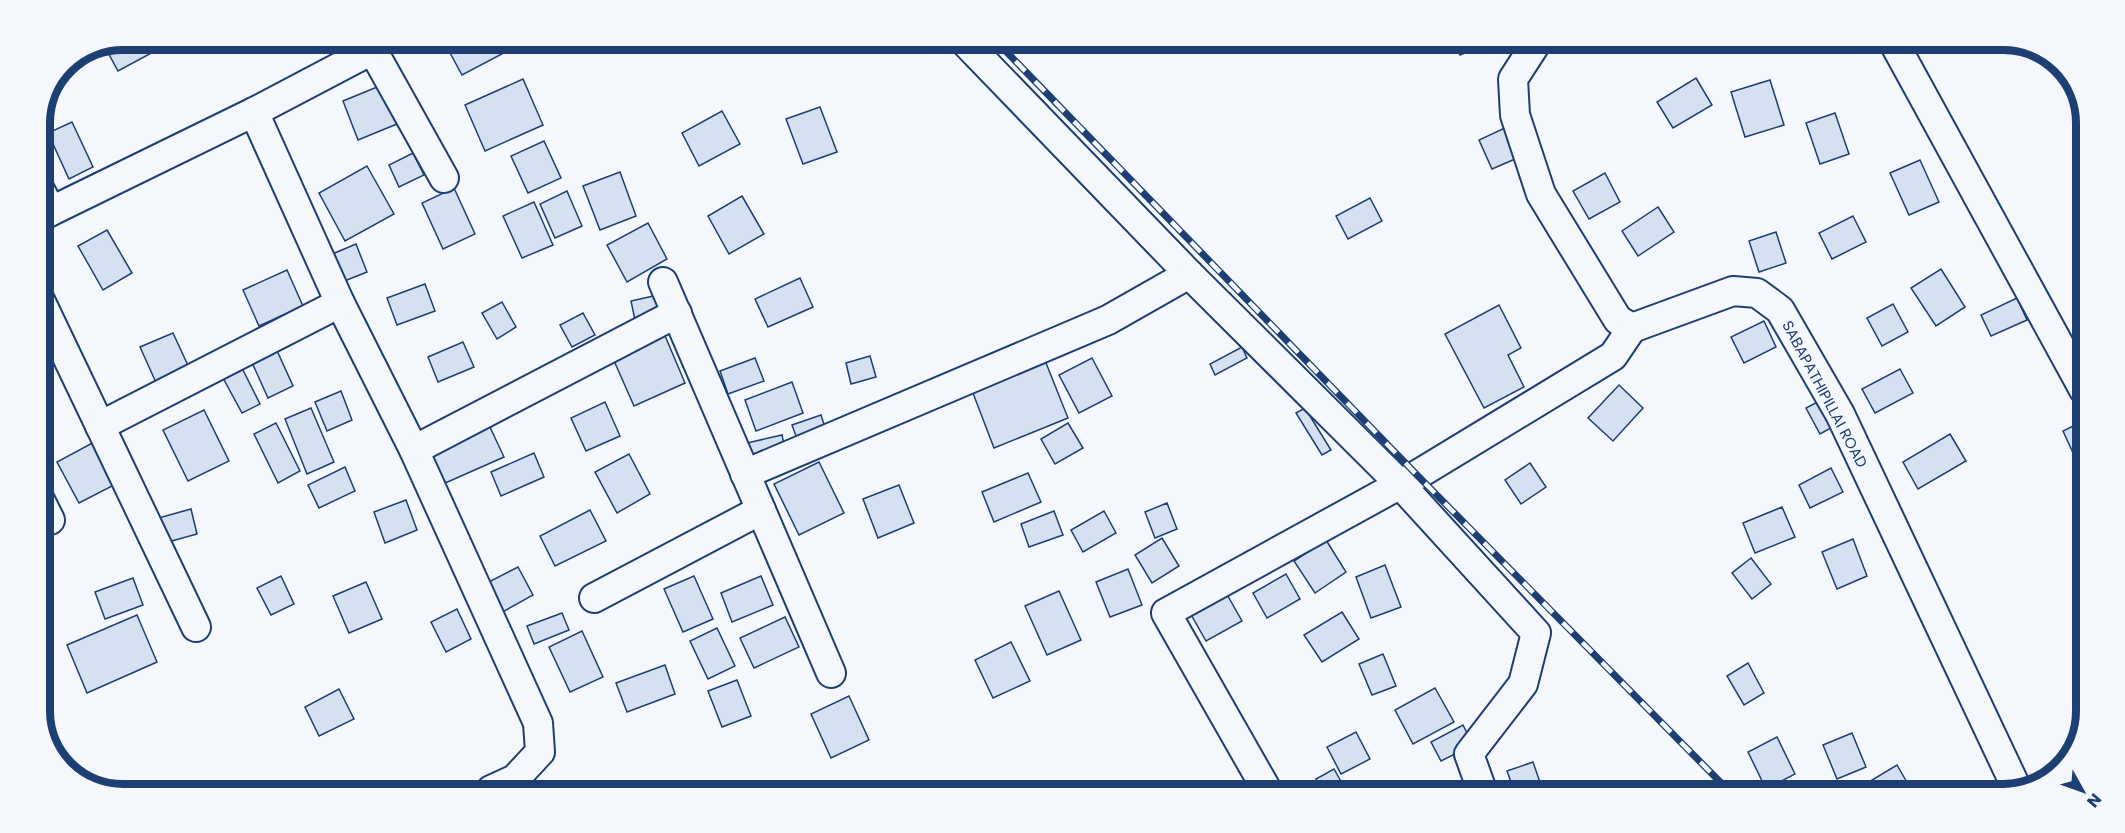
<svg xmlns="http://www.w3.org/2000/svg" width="2125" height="833" viewBox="0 0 2125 833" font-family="Poppins,sans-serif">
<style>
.building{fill:#d5e0f0;stroke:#1d3f73;stroke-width:1.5}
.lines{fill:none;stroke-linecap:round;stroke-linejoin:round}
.minor-casing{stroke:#1d3f73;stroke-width:32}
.minor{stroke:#f4f7fb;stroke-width:28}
.rail-casing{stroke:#1d3f73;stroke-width:7}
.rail{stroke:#f4f7fb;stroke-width:4.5;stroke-dasharray:14;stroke-linecap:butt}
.labels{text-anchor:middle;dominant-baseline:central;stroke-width:4.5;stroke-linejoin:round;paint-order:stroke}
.street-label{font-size:15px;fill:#1d3f73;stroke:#f4f7fb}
.rim{fill:none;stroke:#1d3f73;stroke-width:8}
</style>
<rect width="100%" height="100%" fill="#f4f7fb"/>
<!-- building -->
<g class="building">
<path d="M123,39H151L157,50L118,71L105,47Z"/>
<path d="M443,40H506L511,49L462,75Z"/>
<path d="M1455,42H1493L1460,55Z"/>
<path d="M1696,78L1712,105L1673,128L1657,102Z"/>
<path d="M523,79L543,125L485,151L465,105Z"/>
<path d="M1770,80L1784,125L1745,137L1731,92Z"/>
<path d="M382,85L397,124L358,140L343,101Z"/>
<path d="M820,107L837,152L803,164L786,119Z"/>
<path d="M722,111L740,144L699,166L682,133Z"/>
<path d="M1835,113L1849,154L1820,164L1806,123Z"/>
<path d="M72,122L93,167L69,179L48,133Z"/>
<path d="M1509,126L1522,156L1492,169L1479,140Z"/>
<path d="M544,141L561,178L528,193L511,156Z"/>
<path d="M413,153L424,175L399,187L389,165Z"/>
<path d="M1920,160L1939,202L1909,215L1890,173Z"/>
<path d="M367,166L394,214L345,241L319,193Z"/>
<path d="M620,172L636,216L600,230L583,186Z"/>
<path d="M1605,173L1620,202L1589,219L1573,191Z"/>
<path d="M454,188L475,234L443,249L422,203Z"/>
<path d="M567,191L582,226L555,238L540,204Z"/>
<path d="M742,196L764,234L729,254L708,216Z"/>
<path d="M1370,198L1382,221L1348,239L1336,216Z"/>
<path d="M534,202L553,245L522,258L503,216Z"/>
<path d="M1658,207L1674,232L1638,256L1622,231Z"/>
<path d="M1853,216L1866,242L1832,259L1819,233Z"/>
<path d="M648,223L667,259L627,282L607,245Z"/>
<path d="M107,230L132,273L103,290L78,246Z"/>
<path d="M1776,232L1786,263L1759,272L1749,241Z"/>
<path d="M356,244L367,272L342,282L330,255Z"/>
<path d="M1941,269L1965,307L1936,326L1911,288Z"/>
<path d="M287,270L303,306L259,326L243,290Z"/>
<path d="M800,278L813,307L768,327L755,299Z"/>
<path d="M425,284L435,311L397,325L387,298Z"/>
<path d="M658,295L663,313L635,320L631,301Z"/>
<path d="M2017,298L2027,320L1991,336L1981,315Z"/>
<path d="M502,302L516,327L497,339L482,313Z"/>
<path d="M1893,304L1908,332L1882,346L1867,318Z"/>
<path d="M1499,305L1521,348L1508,355L1524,387L1484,408L1445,334Z"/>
<path d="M583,313L595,335L572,347L560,325Z"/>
<path d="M1764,321L1776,347L1744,363L1731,337Z"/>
<path d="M663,331L685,383L634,406L611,354Z"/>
<path d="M173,333L191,372L158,387L140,347Z"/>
<path d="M463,342L474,367L438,382L428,357Z"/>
<path d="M274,344L293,386L268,398L249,356Z"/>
<path d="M1242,347L1247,358L1215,375L1210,364Z"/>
<path d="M870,356L876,377L851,384L846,363Z"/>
<path d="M755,358L764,381L728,394L720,371Z"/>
<path d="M1044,358L1068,418L994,448L971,388Z"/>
<path d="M1092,358L1112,396L1079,413L1059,375Z"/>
<path d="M241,366L260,404L242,413L222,376Z"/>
<path d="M1900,369L1913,393L1875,413L1862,389Z"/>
<path d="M792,382L803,413L756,431L745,400Z"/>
<path d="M1619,385L1643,408L1613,441L1588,418Z"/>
<path d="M341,391L352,420L327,431L315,402Z"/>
<path d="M1827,397L1840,423L1820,434L1806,408Z"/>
<path d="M605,402L620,436L586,451L571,418Z"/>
<path d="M311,408L334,462L307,474L285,419Z"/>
<path d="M1305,408L1331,450L1322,455L1296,413Z"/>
<path d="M204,410L229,461L188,481L163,430Z"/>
<path d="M821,415L827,434L799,444L792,425Z"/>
<path d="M2081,422L2084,427L2083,450L2074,455L2063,431Z"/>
<path d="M276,423L300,471L278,483L254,434Z"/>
<path d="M1068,423L1083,448L1055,464L1041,439Z"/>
<path d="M489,425L504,457L443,484L429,452Z"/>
<path d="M1950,434L1966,461L1918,489L1903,462Z"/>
<path d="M782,435L785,450L750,458L747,443Z"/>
<path d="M96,441L118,483L79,503L57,462Z"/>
<path d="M534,453L544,477L501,496L491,472Z"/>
<path d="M629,454L650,494L617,513L595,472Z"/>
<path d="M819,462L844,513L799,535L774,484Z"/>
<path d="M1530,463L1546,487L1521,504L1505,480Z"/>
<path d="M345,467L355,491L319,508L308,485Z"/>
<path d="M1831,468L1843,492L1810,508L1799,485Z"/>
<path d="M1028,473L1041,502L994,522L982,492Z"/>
<path d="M899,485L914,523L878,538L863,499Z"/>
<path d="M406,500L417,530L385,543L374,512Z"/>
<path d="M1167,503L1177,529L1155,538L1145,512Z"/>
<path d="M1782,507L1795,537L1755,553L1743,523Z"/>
<path d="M191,509L197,534L161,544L155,519Z"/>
<path d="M590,510L606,541L555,566L540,536Z"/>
<path d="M1054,511L1063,535L1029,547L1021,524Z"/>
<path d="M1104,511L1116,533L1083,552L1071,530Z"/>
<path d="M1162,538L1179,566L1152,583L1135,555Z"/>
<path d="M1853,539L1867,576L1837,589L1822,552Z"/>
<path d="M1326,540L1346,572L1315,593L1294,561Z"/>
<path d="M1751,558L1771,584L1752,599L1732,573Z"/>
<path d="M1385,565L1401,607L1371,618L1356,577Z"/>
<path d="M518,567L533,595L499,614L483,585Z"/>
<path d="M1128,569L1142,605L1110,617L1096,582Z"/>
<path d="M1286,574L1300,599L1267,618L1253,593Z"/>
<path d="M281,576L294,604L271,615L257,588Z"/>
<path d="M694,576L713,619L683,632L664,589Z"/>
<path d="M761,576L773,605L732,622L721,593Z"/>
<path d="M133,578L143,605L105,619L95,592Z"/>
<path d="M366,582L382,619L349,633L333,596Z"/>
<path d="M1059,591L1081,640L1047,655L1025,606Z"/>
<path d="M1225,591L1242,621L1206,641L1189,611Z"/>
<path d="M457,609L471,639L446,652L431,622Z"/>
<path d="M1342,612L1359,639L1322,662L1304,635Z"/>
<path d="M562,613L569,630L534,644L527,626Z"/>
<path d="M137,615L157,662L87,693L67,645Z"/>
<path d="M785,617L799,647L754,668L740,638Z"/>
<path d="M717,628L735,666L708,679L690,641Z"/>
<path d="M582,631L603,677L570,692L549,647Z"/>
<path d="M1011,642L1030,681L993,698L975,660Z"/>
<path d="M1383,654L1396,686L1372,695L1359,664Z"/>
<path d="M1748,663L1764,693L1744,705L1727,676Z"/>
<path d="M665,665L675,694L627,712L616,683Z"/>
<path d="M737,680L751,716L722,727L708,691Z"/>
<path d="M1435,688L1454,722L1413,744L1395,710Z"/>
<path d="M339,689L354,719L319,736L305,707Z"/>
<path d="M849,696L869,740L831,758L811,714Z"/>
<path d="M1463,725L1473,745L1441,761L1431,742Z"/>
<path d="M1356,732L1370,759L1341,774L1327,747Z"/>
<path d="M1852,733L1866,767L1837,779L1823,745Z"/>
<path d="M1777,737L1795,774L1766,789L1748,752Z"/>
<path d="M1533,762L1543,791L1515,793L1507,771Z"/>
<path d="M1897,765L1912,791L1908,794H1880L1872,780Z"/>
<path d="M1334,769L1347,792H1324L1316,779Z"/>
</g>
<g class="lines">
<!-- minor casing -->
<g class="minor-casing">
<g id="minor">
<path d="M367,40L444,178"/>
<path d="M964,41L1189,274L1400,484L1536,633L1523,684L1469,754L1483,793"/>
<path d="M1537,42L1513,79L1515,115L1541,194L1618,320L1632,328L1733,291L1757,293L1780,310L1840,414L2017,789"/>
<path d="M1894,43L2084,390"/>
<path d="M254,112L340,303L414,450L538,723L540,752L515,779L491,790"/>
<path d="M39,188L51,211"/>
<path d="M39,217L254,112L372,50L383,40"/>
<path d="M663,282L831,673"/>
<path d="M39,298L196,627"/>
<path d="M100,426L340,303"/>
<path d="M414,450L677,313"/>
<path d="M745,474L1108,320L1189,274"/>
<path d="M39,498L50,520"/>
<path d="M594,598L761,510"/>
<path d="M1268,792L1166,613L1417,475L1613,356L1632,328"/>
</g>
</g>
<!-- minor -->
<use href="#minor" class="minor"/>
<!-- rail casing -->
<g class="rail-casing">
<path id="rail" d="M996,41L1417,475L1731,793"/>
</g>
<!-- rail -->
<use href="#rail" class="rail"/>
</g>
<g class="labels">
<!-- street labels -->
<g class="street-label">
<text transform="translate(1825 394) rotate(62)">SABAPATHIPILLAI ROAD</text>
</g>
</g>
<!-- crop -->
<path d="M0 0H2125V833H0ZM123 50H2003A73 73 0 0 1 2076 123V711A73 73 0 0 1 2003 784H123A73 73 0 0 1 50 711V123A73 73 0 0 1 123 50Z" fill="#f4f7fb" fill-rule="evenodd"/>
<path class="rim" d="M123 50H2003A73 73 0 0 1 2076 123V711A73 73 0 0 1 2003 784H123A73 73 0 0 1 50 711V123A73 73 0 0 1 123 50Z"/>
<!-- north arrow -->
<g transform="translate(2083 791) rotate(130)" stroke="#f4f7fb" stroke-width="4.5" paint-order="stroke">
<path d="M0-4.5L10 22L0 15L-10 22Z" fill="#1d3f73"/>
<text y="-9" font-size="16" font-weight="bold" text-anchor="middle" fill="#1d3f73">N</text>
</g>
</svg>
